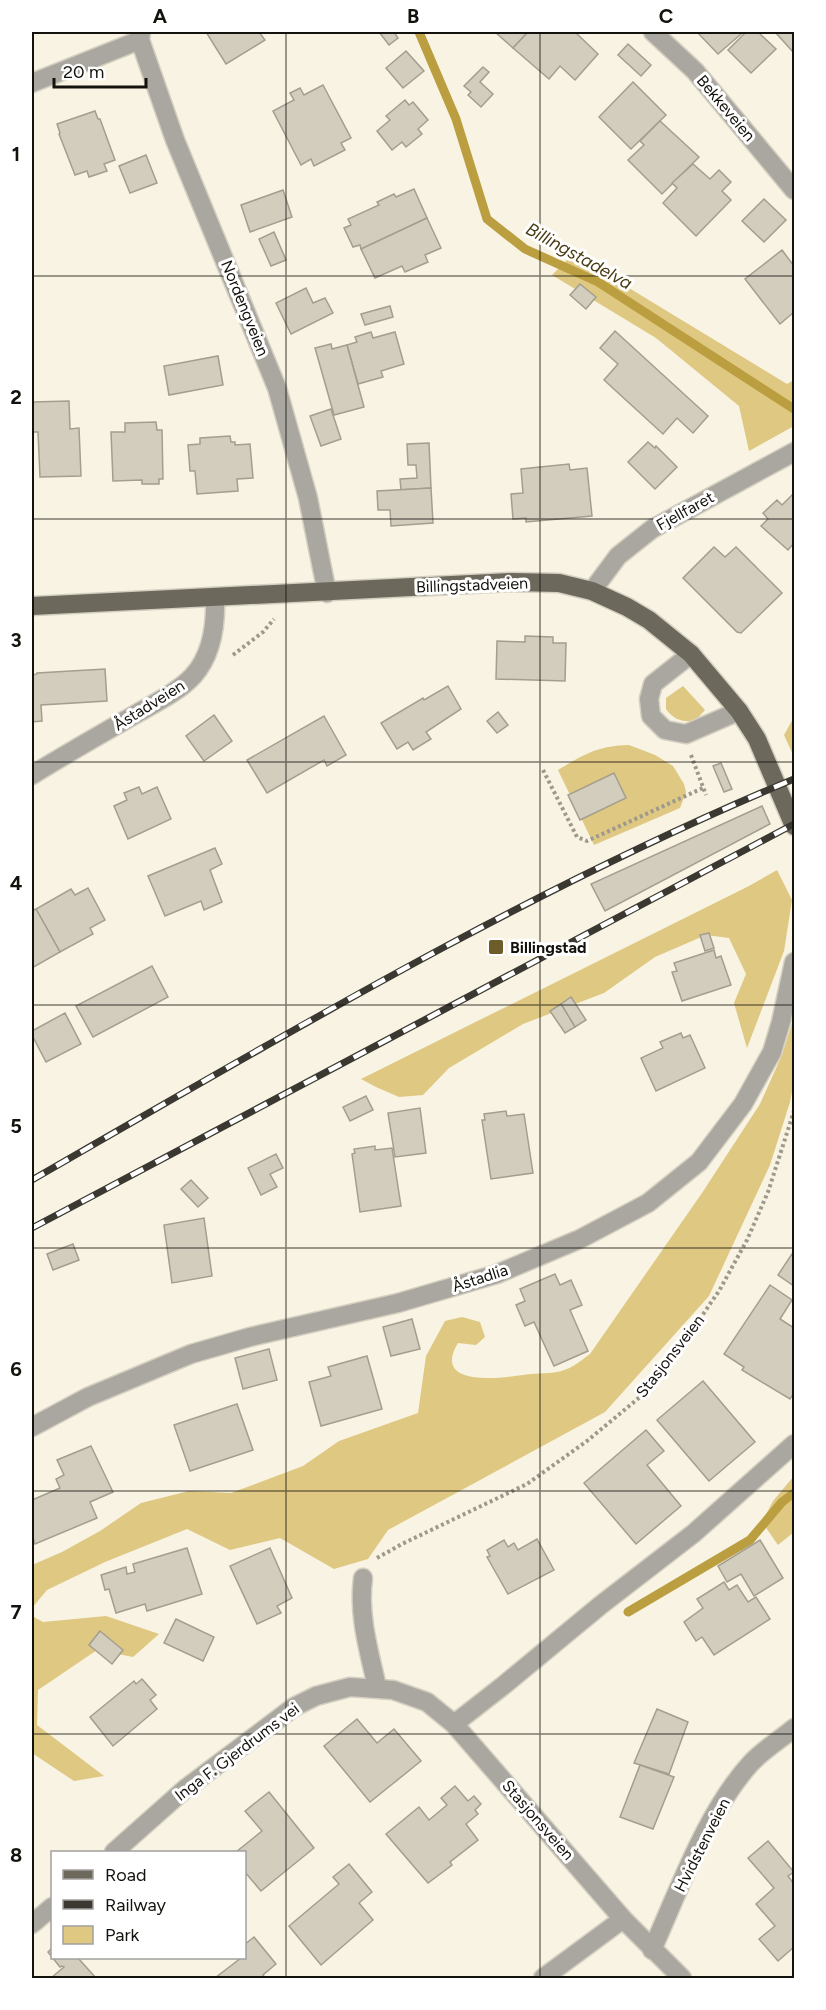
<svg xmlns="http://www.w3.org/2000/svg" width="826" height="2010" viewBox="0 0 826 2010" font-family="Figtree,sans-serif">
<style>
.green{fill:#dfc881}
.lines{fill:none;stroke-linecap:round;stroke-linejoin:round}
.stream{stroke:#bb9e40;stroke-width:9}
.building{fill:#d2cdbd;stroke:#a39e8f;stroke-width:1.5}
.minor-casing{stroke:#d4cfc0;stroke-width:21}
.major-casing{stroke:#d4cfc0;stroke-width:21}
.path{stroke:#9d998d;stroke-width:4;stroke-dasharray:3 3;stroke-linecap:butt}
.minor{stroke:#a9a7a0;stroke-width:18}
.major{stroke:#6c685c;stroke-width:18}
.rail-casing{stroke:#3a3831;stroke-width:7}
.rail{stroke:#fff;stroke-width:4.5;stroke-dasharray:14;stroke-linecap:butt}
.grid{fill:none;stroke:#14120d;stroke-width:1.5;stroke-opacity:0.55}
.poi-dot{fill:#6c5d2a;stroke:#fff;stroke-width:2}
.labels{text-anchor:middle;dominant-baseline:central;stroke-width:6;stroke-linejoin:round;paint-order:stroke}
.street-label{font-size:16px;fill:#14120d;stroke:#fff}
.poi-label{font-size:16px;font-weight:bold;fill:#14120d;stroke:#fff;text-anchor:start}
.water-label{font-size:18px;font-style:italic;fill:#493c15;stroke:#fff}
.neatline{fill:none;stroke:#14120d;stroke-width:2}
.grid-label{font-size:20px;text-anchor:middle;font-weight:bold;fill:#14120d}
</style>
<rect width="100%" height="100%" fill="#f8f3e2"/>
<!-- green -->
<g class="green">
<path d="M573,254L787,384L794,380V426L749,451L739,406L656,338L552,275Z"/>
<path d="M683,686L705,710L695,721C682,722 674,720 666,709V698Z"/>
<path d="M794,717V757L784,735Z"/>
<path d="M629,745L655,755L673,766L684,784L686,792L680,808L594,845L558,770C585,754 597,746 629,745Z"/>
<path d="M777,870L792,900L784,951L747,1048L734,1003L746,974L729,938L706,935L655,957L604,993L523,1024L449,1068L423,1095L399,1097L376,1087L361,1079L749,886Z"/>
<path d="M794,1017V1081L790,1102L770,1165L709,1296L605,1412L388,1530L368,1559L334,1569L280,1538L230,1550L187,1529L105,1562L47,1590L32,1608V1565L62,1552L100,1531L141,1503L189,1491L231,1493L303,1466L339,1441L418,1413L426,1356L445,1321L462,1317L480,1322L485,1337L476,1345L458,1343C430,1390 508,1377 531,1374C542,1373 557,1374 567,1369C575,1366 583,1359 590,1354L702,1193L760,1104L782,1055Z"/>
<path d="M794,1476V1532L778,1545L762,1522L773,1501Z"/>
<path d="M32,1616L43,1622L106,1616L159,1634L133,1657L97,1650L38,1690L37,1725L104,1776L74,1781L32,1753Z"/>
</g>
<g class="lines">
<!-- stream -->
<g class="stream">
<path d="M419,32L456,119L487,219L525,249L598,282L794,409"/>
<path d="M628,1612L750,1540L782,1502L794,1493"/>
</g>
</g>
<!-- building -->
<g class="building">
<path d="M206,32H259L265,40L226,64Z"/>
<path d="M379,32H394L398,38L389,45Z"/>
<path d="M495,32H528L513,48Z"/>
<path d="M528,32H575L598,54L575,80L560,66L549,79L513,48Z"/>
<path d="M697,32H739L741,34L718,54Z"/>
<path d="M746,32H758L776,49L751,73L728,50Z"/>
<path d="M775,32H794V53Z"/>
<path d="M628,44L651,65L641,76L618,55Z"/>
<path d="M406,51L424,71L403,88L386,68Z"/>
<path d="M483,67L489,72L480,82L493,94L481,107L468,95L471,92L464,86Z"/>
<path d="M633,82L666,115L631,149L599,117Z"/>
<path d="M323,85L351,138L341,143L345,150L314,166L311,159L301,165L273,111L294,100L290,93L300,88L304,95Z"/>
<path d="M405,100L409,105L413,102L428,120L418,129L422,134L406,147L402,142L392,150L377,131L390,120L386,116Z"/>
<path d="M95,111L98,119H100L115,160L104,164L107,171L89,177L87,171L75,175L59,134L60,133L57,124Z"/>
<path d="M660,121L699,157L662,194L628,160L644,145L640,141Z"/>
<path d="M146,155L157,183L130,193L119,166Z"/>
<path d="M693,164L710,179L719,170L731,182L722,191L731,200L696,236L663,203L677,188L672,183Z"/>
<path d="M414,189L427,218L361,249L360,245L353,247L344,228L351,225L348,219L379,205L377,202L394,194L396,197Z"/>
<path d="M283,190L292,217L250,232L241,205Z"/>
<path d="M764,199L786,220L764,242L742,221Z"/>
<path d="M427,218L441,248L425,255L428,262L405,272L402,266L375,278L361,249Z"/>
<path d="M274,232L286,260L271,266L259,239Z"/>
<path d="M782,250L794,266V312L780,324L745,279Z"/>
<path d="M580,284L596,297L586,309L570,295Z"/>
<path d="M306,288L313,303L325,298L333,313L291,334L276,303Z"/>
<path d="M390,306L393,317L365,325L361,314Z"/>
<path d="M615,331L708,416L693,433L677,418L663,434L604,380L618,364L600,348Z"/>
<path d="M371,332L373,338L395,332L404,364L381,371L383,377L358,384L347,345L357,342L355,337Z"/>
<path d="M331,344L332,349L347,345L364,407L334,415L315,348Z"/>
<path d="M218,356L223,385L169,395L164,366Z"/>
<path d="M69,401L70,429L79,428L81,476L40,477L38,432H32V402Z"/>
<path d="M331,409L341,439L321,446L310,416Z"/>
<path d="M156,422L157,430H162L163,479H159V484H142V480L113,481L111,432H125V423Z"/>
<path d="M230,436L231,442H235V445L250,444L253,478L237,479L238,491L197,494L195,471H190L188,445L200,444V438Z"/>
<path d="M648,442L655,448L656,446L677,467L655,489L628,462Z"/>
<path d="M429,443L431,488L401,490L400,479L417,478L416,465H408L407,444Z"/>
<path d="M569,464L570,470L587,468L592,516L526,522V518L513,519L511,494L523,493L521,469Z"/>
<path d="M431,488L433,523L391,526L390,510H378L377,491Z"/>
<path d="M792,495L794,497V543L788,550L761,526L768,519L763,513L777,500L782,505Z"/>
<path d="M714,547L725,557L736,547L782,593L741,633L737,632L683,578Z"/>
<path d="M525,636L553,637V643H566L565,681L496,679L497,641L525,642Z"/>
<path d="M105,669L107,701L41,705L42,721L32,722V675L37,674V673Z"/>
<path d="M448,686L461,709L426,732L431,739L413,750L408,742L397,749L381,723L423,698L424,700Z"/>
<path d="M498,712L508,725L497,733L487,721Z"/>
<path d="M214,715L232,741L204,761L186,736Z"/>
<path d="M324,716L346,755L327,766L324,760L267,793L247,760Z"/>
<path d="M721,763L732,789L724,792L713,766Z"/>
<path d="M614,773L626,798L580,820L568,795Z"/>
<path d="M139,787L142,794L157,787L171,819L128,839L114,806L127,800L124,793Z"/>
<path d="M762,806L770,824L605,911L591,884Z"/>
<path d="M215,848L222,864L210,870L222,902L204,910L201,901L165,916L148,876Z"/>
<path d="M88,888L105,920L90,928L93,934L60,952L36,909L71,889L75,895Z"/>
<path d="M36,909L60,952L32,968V911Z"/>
<path d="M709,933L714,948L705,951L700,935Z"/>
<path d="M714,950L716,958L721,956L731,985L682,1001L672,972L677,971L674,963Z"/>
<path d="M152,966L168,997L93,1037L76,1006Z"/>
<path d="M571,997L586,1020L575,1027L561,1004Z"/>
<path d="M561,1004L575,1027L565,1033L550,1011Z"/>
<path d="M65,1013L81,1044L46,1062L32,1035V1031Z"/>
<path d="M681,1033L683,1038L690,1035L705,1068L656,1091L641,1058L663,1048L660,1042Z"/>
<path d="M366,1096L373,1110L350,1121L343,1107Z"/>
<path d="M420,1108L426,1153L395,1157L388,1113Z"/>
<path d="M506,1111L507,1116L524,1114L533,1173L491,1179L482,1120H485L484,1114Z"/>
<path d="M375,1146V1150L392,1148L401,1206L360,1212L352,1154L355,1153L354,1149Z"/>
<path d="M276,1154L283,1168L270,1174L277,1187L261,1195L248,1168Z"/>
<path d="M191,1180L208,1198L198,1207L181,1189Z"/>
<path d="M204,1218L212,1276L172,1283L164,1225Z"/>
<path d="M73,1244L79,1260L53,1270L47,1254Z"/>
<path d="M794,1251V1286L778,1275Z"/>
<path d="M555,1274L560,1285L571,1280L582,1305L570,1310L588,1351L554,1366L534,1322L525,1326L516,1305L525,1301L520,1289Z"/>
<path d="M770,1285L792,1300L780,1319L794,1328V1393L790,1399L742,1370L744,1367L724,1354Z"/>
<path d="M412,1319L420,1349L391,1356L383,1327Z"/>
<path d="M269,1349L277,1380L243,1389L235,1358Z"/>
<path d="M367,1356L382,1409L321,1426L309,1382L331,1376L328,1367Z"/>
<path d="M703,1381L755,1442L709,1481L657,1420Z"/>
<path d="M237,1404L253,1450L190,1471L174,1425Z"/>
<path d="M646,1430L664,1451L647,1465L681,1506L636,1544L584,1483Z"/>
<path d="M91,1446L113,1492L90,1502L97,1518L35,1544L32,1535V1500L60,1488L56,1479L64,1475L57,1460Z"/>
<path d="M537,1539L554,1570L508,1594L487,1557L490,1556L487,1550L504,1540L508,1547L514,1543L518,1550Z"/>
<path d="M760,1540L783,1578L754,1596L741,1574L727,1582L718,1566Z"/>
<path d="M187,1548L202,1594L147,1611L145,1604L116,1613L109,1589L105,1590L101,1575L126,1567L127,1574L135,1572L133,1564Z"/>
<path d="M270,1548L292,1598L277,1606L281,1613L257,1624L230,1566Z"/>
<path d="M724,1582L729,1590L737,1585L748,1602L756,1597L770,1619L714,1655L702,1637L696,1641L684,1622L703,1608L697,1599Z"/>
<path d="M176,1619L214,1637L203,1661L164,1643Z"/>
<path d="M100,1631L123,1650L112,1664L89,1645Z"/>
<path d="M142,1679L156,1695L150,1700L157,1709L113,1746L90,1717L134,1681L136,1684Z"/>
<path d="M657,1709L688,1722L669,1774L634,1763Z"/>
<path d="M357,1719L377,1743L394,1729L421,1761L370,1802L324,1746Z"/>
<path d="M640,1765L674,1777L653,1829L620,1817Z"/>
<path d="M455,1786L468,1801L474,1796L481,1804L475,1810L478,1814L466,1824L478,1840L450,1862L452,1865L428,1883L386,1834L419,1807L429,1820L447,1805L441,1798Z"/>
<path d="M269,1792L314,1848L261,1891L244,1871V1852H236L262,1831L245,1811Z"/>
<path d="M768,1841L794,1872L788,1876L794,1884V1947L778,1961L759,1939L775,1926L756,1904L774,1888L748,1858Z"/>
<path d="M349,1864L372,1892L359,1903L373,1920L321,1965L289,1926L339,1884L333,1877Z"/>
<path d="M254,1937L276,1964L263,1975L265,1978H215L241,1958H244V1945Z"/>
<path d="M52,1948V1958H78L96,1978H51L64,1967L62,1966L60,1967L48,1952Z"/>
</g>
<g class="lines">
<!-- minor casing -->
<g class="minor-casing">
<g id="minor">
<path d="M141,32L140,40L175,140L277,388L308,498L327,593"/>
<path d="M653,32L695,71L794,190"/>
<path d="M32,83L140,40"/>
<path d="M592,591L618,556L652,529L794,452"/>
<path d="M691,654L653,684L649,699L651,716L665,730L686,734L739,711"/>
<path d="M32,775C66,754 101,734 136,714C155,703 178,692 193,676C212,655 216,624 215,597"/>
<path d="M32,1427L88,1397L191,1354L250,1337L398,1303L497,1274L580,1239L648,1203L699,1162L743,1104L772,1052L781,1022L794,962"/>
<path d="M363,1578C358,1615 369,1651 377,1687"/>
<path d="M454,1724L504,1685L602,1604L694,1533L794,1444"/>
<path d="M114,1852L185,1789L294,1707L316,1696L350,1687L393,1690L427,1702L454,1724L623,1919L682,1978"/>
<path d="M32,1924L52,1907"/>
<path d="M652,1950C679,1890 707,1811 751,1763C763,1750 781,1739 794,1728"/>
<path d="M543,1978L623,1919"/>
</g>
</g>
<!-- major casing -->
<g class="major-casing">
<path id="major" d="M32,606L512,582L559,583L592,591L627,607L649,620L691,654L739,711L757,739L794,826"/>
</g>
<!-- path -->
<g class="path">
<path d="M233,655L263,632L274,619"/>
<path d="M691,755L706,795"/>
<path d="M543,770L577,837L587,841L703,788"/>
<path d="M377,1558L402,1544L527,1484L587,1441L640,1397L688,1336L719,1291L747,1240L768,1192L794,1111"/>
</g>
<!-- minor -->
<use href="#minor" class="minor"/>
<!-- major -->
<use href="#major" class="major"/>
<!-- rail casing -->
<g class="rail-casing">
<g id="rail">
<path d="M32,1180C281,1037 529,889 794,779"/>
<path d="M32,1228L794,824"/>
</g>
</g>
<!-- rail -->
<use href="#rail" class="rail"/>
</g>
<!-- grid -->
<path class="grid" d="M286,32V1978M540,32V1978M32,276H794M32,519H794M32,762H794M32,1005H794M32,1248H794M32,1491H794M32,1734H794"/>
<!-- markers -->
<rect class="poi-dot" x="488" y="939" width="16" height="16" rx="3"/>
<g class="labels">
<!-- street labels -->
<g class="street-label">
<text transform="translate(726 108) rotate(50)">Bekkeveien</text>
<text transform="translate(245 308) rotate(68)">Nordengveien</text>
<text transform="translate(685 511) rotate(-29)">Fjellfaret</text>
<text transform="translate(472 585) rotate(-2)">Billingstadveien</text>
<text transform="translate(149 705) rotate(-32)">Åstadveien</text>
<text transform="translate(480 1278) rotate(-18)">Åstadlia</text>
<text transform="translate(670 1356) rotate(-52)">Stasjonsveien</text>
<text transform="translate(237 1752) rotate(-37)">Inga F. Gjerdrums vei</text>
<text transform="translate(538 1820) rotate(49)">Stasjonsveien</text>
<text transform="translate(702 1845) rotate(-63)">Hvidstenveien</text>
</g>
<!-- poi labels -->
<g class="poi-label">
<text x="510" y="947">Billingstad</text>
</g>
<!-- water labels -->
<g class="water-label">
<text transform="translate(579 256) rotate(29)">Billingstadelva</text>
</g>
</g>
<!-- border -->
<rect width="826" height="2010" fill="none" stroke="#ffffff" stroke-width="66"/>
<!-- legend -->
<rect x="51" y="1851" width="195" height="108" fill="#ffffff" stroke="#a1a09e" stroke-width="1.5"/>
<rect x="63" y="1870" width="30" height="9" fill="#6c685c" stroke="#a1a09e" stroke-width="1.5"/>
<text x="105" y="1881" font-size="18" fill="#14120d">Road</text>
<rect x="63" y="1900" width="30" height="9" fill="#3a3831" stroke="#a1a09e" stroke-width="1.5"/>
<text x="105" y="1911" font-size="18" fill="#14120d">Railway</text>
<rect x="63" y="1926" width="30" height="18" fill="#dfc881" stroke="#a1a09e" stroke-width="1.5"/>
<text x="105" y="1941" font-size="18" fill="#14120d">Park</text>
<!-- scale -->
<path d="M54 78v9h92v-9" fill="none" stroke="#14120d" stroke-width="3"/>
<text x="63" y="78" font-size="18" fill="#14120d" stroke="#ffffff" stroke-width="4.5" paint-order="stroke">20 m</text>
<rect x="33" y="33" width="760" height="1944" class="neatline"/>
<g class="grid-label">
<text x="160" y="23">A</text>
<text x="413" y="23">B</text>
<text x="666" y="23">C</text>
<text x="16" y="161">1</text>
<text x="16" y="404">2</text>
<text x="16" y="647">3</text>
<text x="16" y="890">4</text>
<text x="16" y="1133">5</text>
<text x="16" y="1376">6</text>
<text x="16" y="1619">7</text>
<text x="16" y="1862">8</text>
</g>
</svg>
